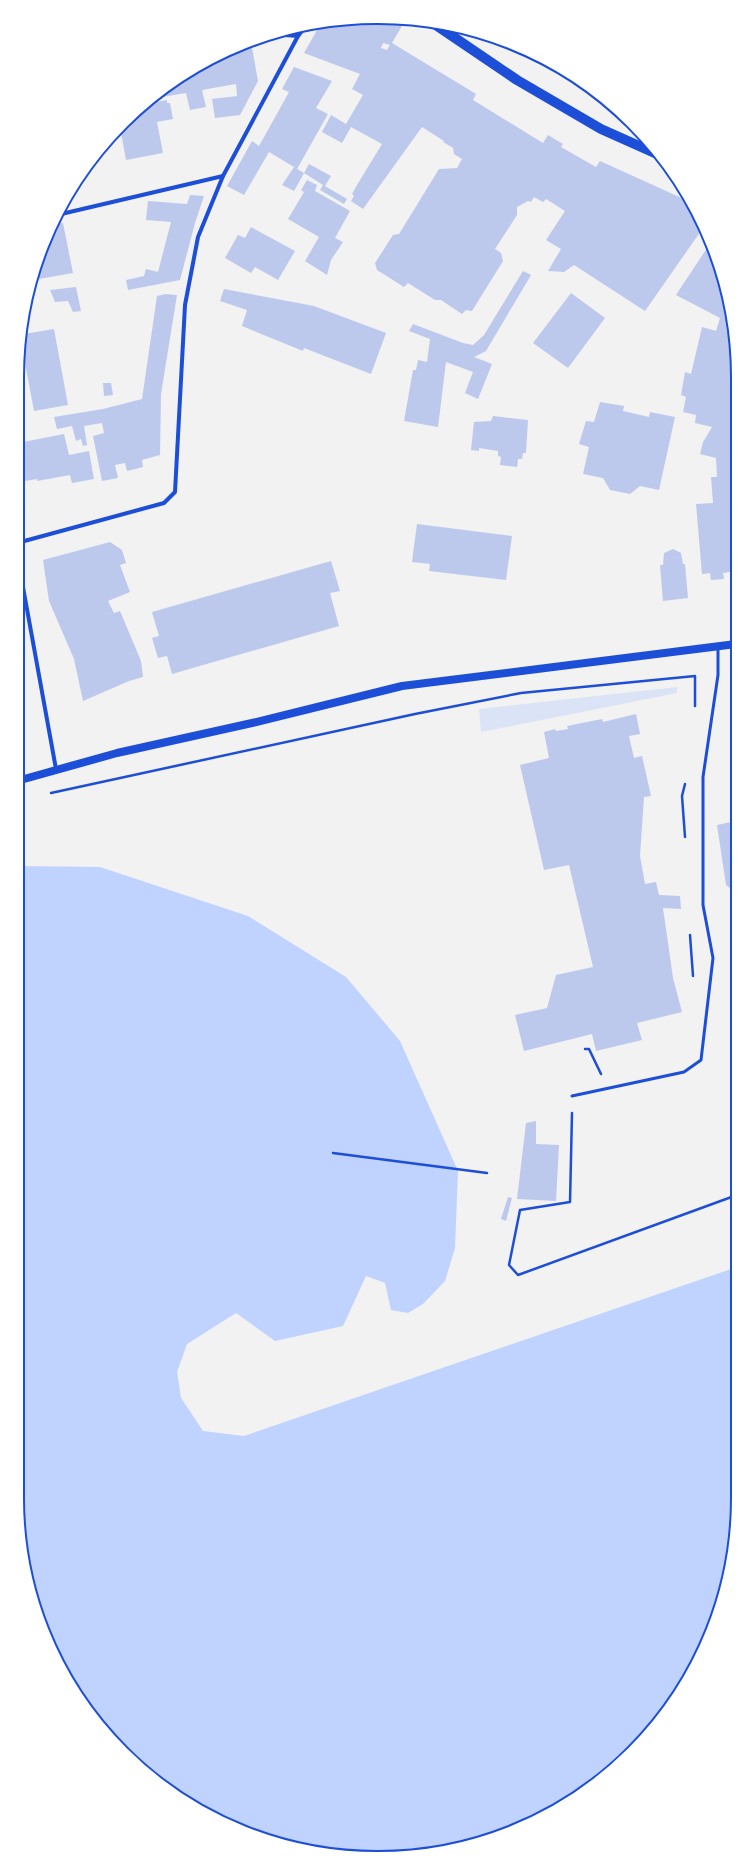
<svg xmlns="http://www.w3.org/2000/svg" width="755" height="1875" viewBox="0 0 755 1875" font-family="Helvetica,sans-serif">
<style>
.green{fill:#dbe4f7}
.water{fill:#bfd3fe}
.building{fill:#bdc9ec;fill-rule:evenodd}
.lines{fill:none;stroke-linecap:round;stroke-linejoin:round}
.path{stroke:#1d4ed8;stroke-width:2.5}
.service{stroke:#1d4ed8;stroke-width:3}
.minor{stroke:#1d4ed8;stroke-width:4}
.secondary{stroke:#1d4ed8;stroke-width:8}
.primary{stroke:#1d4ed8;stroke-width:10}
.rim{fill:none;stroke:#1d4ed8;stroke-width:2}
</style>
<rect width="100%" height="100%" fill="#f2f2f2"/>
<!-- green -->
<path class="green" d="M677,687V693L481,732L479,709Z"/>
<!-- water -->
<path class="water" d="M17,866L100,867L248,916L346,977L400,1041L458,1171L455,1248L445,1281L423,1304L408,1313L391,1310L385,1283L366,1276L343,1326L275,1341L236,1313L187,1344L177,1372L181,1398L203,1431L244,1436L737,1267L738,1497L719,1613L663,1717L615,1768L558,1810L448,1851L330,1855L262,1839L197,1810L106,1735L65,1678L36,1614L17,1497Z"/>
<!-- building -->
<g class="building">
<path d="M354,18L406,19L392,43L476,94L473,100L543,143L548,135L563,144L561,147L596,167L600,161L686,200L703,228L645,311L574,265L564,272L548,271L561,249L546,240L565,211L546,199L543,202L534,197L531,202L528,201L517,207V215L495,249L501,253L503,261L472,311L466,310L462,314L441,300H435L408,283L404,287L377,270L375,263L393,235L399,234L439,169L457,168L462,159L454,154L453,148L443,142L444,141L422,127L363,209L351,201L354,196L352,194L357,185L382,144L351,127L342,143L322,132L331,115L346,124L363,95L352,89L360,74L304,53L321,23ZM383,43L390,45L387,50L381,48Z"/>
<path d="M251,42L258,81L240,115L215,118L212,99L237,96L236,84L202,90L206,107L190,110L186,93L150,99L158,92L218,54Z"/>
<path d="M294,67L332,81L316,108L328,114L297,169L304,173L294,191L282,185L294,167L269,152L244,195L227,186L252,141L259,146L289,92L282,89Z"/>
<path d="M167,100V103H170L173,119L157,122L163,153L126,160L120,127L140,109L146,107L145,104Z"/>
<path d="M309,164L331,176L325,186L347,199L344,204L320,190L323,185L304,173Z"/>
<path d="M307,180L317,185L315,191L350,211L335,238L343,242L331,260L327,275L305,261L319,237L288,219L304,192L301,190Z"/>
<path d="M190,195L204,196L195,223L180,280L128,290L126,280L144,276L146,269L158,272L171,222L146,220L148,201L187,204Z"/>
<path d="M63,223L73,273L33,280L36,262L53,224Z"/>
<path d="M251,227L295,251L278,280L255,267L251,273L225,258L238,235L245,238Z"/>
<path d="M711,242L735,330L736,571L723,573L724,579L711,580L710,573L702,574L696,504L713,503L711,477H717L716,458L700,454L703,442L712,427L695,423L696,415L683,412L686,397L681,395L685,372L691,374L702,327L716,331L720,318L676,295Z"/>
<path d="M523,271L531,275L486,351L474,357L492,364L478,399L465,393L473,372L446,362L438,427L404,421L413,370H416L418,360L427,362L430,339L409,331L413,324L463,343L473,345L484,335Z"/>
<path d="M76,287L81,311L73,312L68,301L55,302L50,290Z"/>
<path d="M224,289L314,306L386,333L371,374L304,348L303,351L242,326L247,310L220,301Z"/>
<path d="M571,293L605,318L568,368L533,343Z"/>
<path d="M166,294L177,295L161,394L160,455L142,460L143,467L127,471L125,463L115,465L118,478L102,481L93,436L104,433L102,423L84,426L87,445L83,446L81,439L76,441L72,426L57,429L54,417L103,409L142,399L157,296Z"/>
<path d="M54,329L68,405L34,411L22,347L24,334Z"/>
<path d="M103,383H111L113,395L104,396Z"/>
<path d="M600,402L624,406L623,411L649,417L650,412L675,417L659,490L640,486L630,494L610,490L603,478L583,474L589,447L579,444L586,421L594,422Z"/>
<path d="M493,416L528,420L526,453H523L522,459H518L517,467L500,465L501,457L498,456V451L479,448V451L471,450L474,422L491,421Z"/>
<path d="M64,434L69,455L89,451L94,479L72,483L70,475L37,481V479L25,481L18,443Z"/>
<path d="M417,524L512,536L506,580L429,571L430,564L412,562Z"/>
<path d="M110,542L122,550L126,563L120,565L130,592L108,601L114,613L120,611L141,661L143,677L129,681L83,701L74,659L49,601L43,560Z"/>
<path d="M673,549L681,553L683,564H685L688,598L663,601L660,565H663L664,553Z"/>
<path d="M331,561L340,591L330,593L339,626L172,674L167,656L158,658L152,638L159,636L152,612Z"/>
<path d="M636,714L640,734L629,736L634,758L642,756L651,796L644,797L640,856L645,884L656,882L659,895L680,896L681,909L663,908L673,978L682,1012L637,1023L642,1040L596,1051L592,1034L524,1051L515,1015L547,1008L556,975L593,967L569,865L544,870L520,765L549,758L544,732L555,729L556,731L568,729L567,726L602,719L603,722Z"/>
<path d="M736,821V893L726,885L717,825Z"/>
<path d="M736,910V931L732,918Z"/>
<path d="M536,1121V1144L559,1145L556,1201L517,1199L526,1123Z"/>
<path d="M508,1197L512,1198L506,1221L501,1219Z"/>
</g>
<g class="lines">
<!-- path -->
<g class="path">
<path d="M51,793L415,714L521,693L695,676V706"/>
<path d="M685,837L682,796L685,784"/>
<path d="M690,935L693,976"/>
<path d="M585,1049H589L601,1074"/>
<path d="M572,1113L570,1202L520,1210L509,1265L518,1275L737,1195"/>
<path d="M333,1153L487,1173"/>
</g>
<!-- service -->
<path class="service" d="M572,1096L684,1072L701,1060L713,958L703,905V777L718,675V646"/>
<!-- minor -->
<g class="minor">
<path d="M272,34L298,36L306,26"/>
<path d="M57,215L223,176"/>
<path d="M17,543L164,503L175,492L185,305L198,237L223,176L298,36"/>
<path d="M17,554L56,769"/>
</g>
<!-- secondary -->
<path class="secondary" d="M17,781L117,753L252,723L402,686L736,644"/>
<!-- primary -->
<path class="primary" d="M430,21L517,80L601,129L657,154"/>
</g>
<!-- crop -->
<path d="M0 0H755V1875H0ZM377 24H378A353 353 0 0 1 731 377V1498A353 353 0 0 1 378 1851H377A353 353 0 0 1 24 1498V377A353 353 0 0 1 377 24Z" fill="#fff" fill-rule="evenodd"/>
<path class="rim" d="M377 24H378A353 353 0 0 1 731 377V1498A353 353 0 0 1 378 1851H377A353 353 0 0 1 24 1498V377A353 353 0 0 1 377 24Z"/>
</svg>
